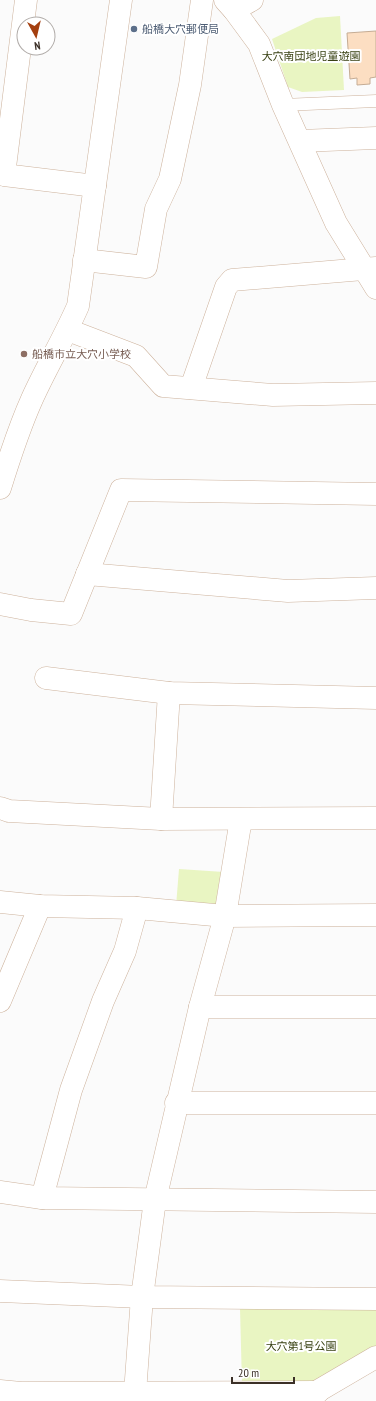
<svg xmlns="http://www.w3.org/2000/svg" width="376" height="1401" viewBox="0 0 376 1401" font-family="'PT Sans Narrow','Noto Sans JP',sans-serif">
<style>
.green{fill:#e9f5c2}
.building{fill:#fcdec2;stroke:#c5ac94}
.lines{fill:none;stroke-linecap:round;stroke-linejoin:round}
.lane-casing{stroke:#cdb29c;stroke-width:13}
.street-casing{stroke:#cdb29c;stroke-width:23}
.lane{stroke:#fff;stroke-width:12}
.street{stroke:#fff;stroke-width:22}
.service-dot{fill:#5c6f8a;stroke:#fff;stroke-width:1.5}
.education-dot{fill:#8d6e63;stroke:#fff;stroke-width:1.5}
.labels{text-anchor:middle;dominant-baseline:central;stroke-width:4;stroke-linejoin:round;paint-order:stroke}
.service-label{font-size:11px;fill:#4e5e75;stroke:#fff;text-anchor:start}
.park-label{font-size:11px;fill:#394113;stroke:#fff}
.education-label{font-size:11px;fill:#785e54;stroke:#fff;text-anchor:start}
</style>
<rect width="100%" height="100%" fill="#fbfbfb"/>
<!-- green -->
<g class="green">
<path d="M340,16L344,90L302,92L288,87L272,39L316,18Z"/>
<path d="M179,869L224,872L219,903L205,908L176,906Z"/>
<path d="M376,1306V1347L312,1386L242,1385L240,1308Z"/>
</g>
<!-- building -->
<path class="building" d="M376,31V77L370,78V84L357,85V78L350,79L347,33Z"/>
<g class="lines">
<!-- lane casing -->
<g class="lane-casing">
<path id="lane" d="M283,105L376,101"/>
</g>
<!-- street casing -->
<g class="street-casing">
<g id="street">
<path d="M26,0L4,175L95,186"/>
<path d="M225,0L234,10L259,44L283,105L336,223L376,288"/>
<path d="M234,10L252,0"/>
<path d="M300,141L376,138"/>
<path d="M84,260L146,267L156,209L170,179L190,85L202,0"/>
<path d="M68,330L136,356L163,386L273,395L376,393"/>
<path d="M191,388L226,287L232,280L376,268"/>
<path d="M0,488C9,459 19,428 32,399C46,368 64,338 78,306L121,0"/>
<path d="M87,574L288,591L376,588"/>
<path d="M0,604L31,610L71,614L121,490L376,494"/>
<path d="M46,678L169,693L376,698"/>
<path d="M0,808L9,811L161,819L376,818"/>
<path d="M161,819L169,693"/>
<path d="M0,902L40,906L137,908L225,916L376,915"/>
<path d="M0,1001L40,906"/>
<path d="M200,1007H376"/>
<path d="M176,1103H376"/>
<path d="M0,1192L42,1198L376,1202"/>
<path d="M42,1198L71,1090L103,1001L125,951L137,908"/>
<path d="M0,1291L142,1297L376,1299"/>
<path d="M0,1391L21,1393L318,1392"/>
<path d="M306,1398L376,1357"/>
<path d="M136,1401L135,1393L142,1297L155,1200L200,1007L225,916L241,819"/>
</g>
</g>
<!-- lane -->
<use href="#lane" class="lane"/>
<!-- street -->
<use href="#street" class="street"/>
</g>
<!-- markers -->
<circle class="service-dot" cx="134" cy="29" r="4"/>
<circle class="education-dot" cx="24" cy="354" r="4"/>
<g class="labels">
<!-- service labels -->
<g class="service-label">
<text x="142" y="29">船橋大穴郵便局</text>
</g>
<!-- park labels -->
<g class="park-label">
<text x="311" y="56">大穴南団地児童遊園</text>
<text x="301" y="1346">大穴第1号公園</text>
</g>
<!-- education labels -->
<g class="education-label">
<text x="32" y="354">船橋市立大穴小学校</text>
</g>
</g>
<!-- north arrow -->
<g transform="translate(36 36) rotate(172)"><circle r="19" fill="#ffffff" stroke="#b1aca9"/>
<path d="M0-3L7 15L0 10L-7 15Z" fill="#a43f0f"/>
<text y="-6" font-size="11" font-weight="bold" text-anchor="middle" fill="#3b3027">N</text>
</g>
<!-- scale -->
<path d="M232 1377v6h62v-6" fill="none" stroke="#3b3027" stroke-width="2"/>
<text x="238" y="1377" font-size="12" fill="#3b3027" stroke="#ffffff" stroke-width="3" paint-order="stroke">20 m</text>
</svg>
